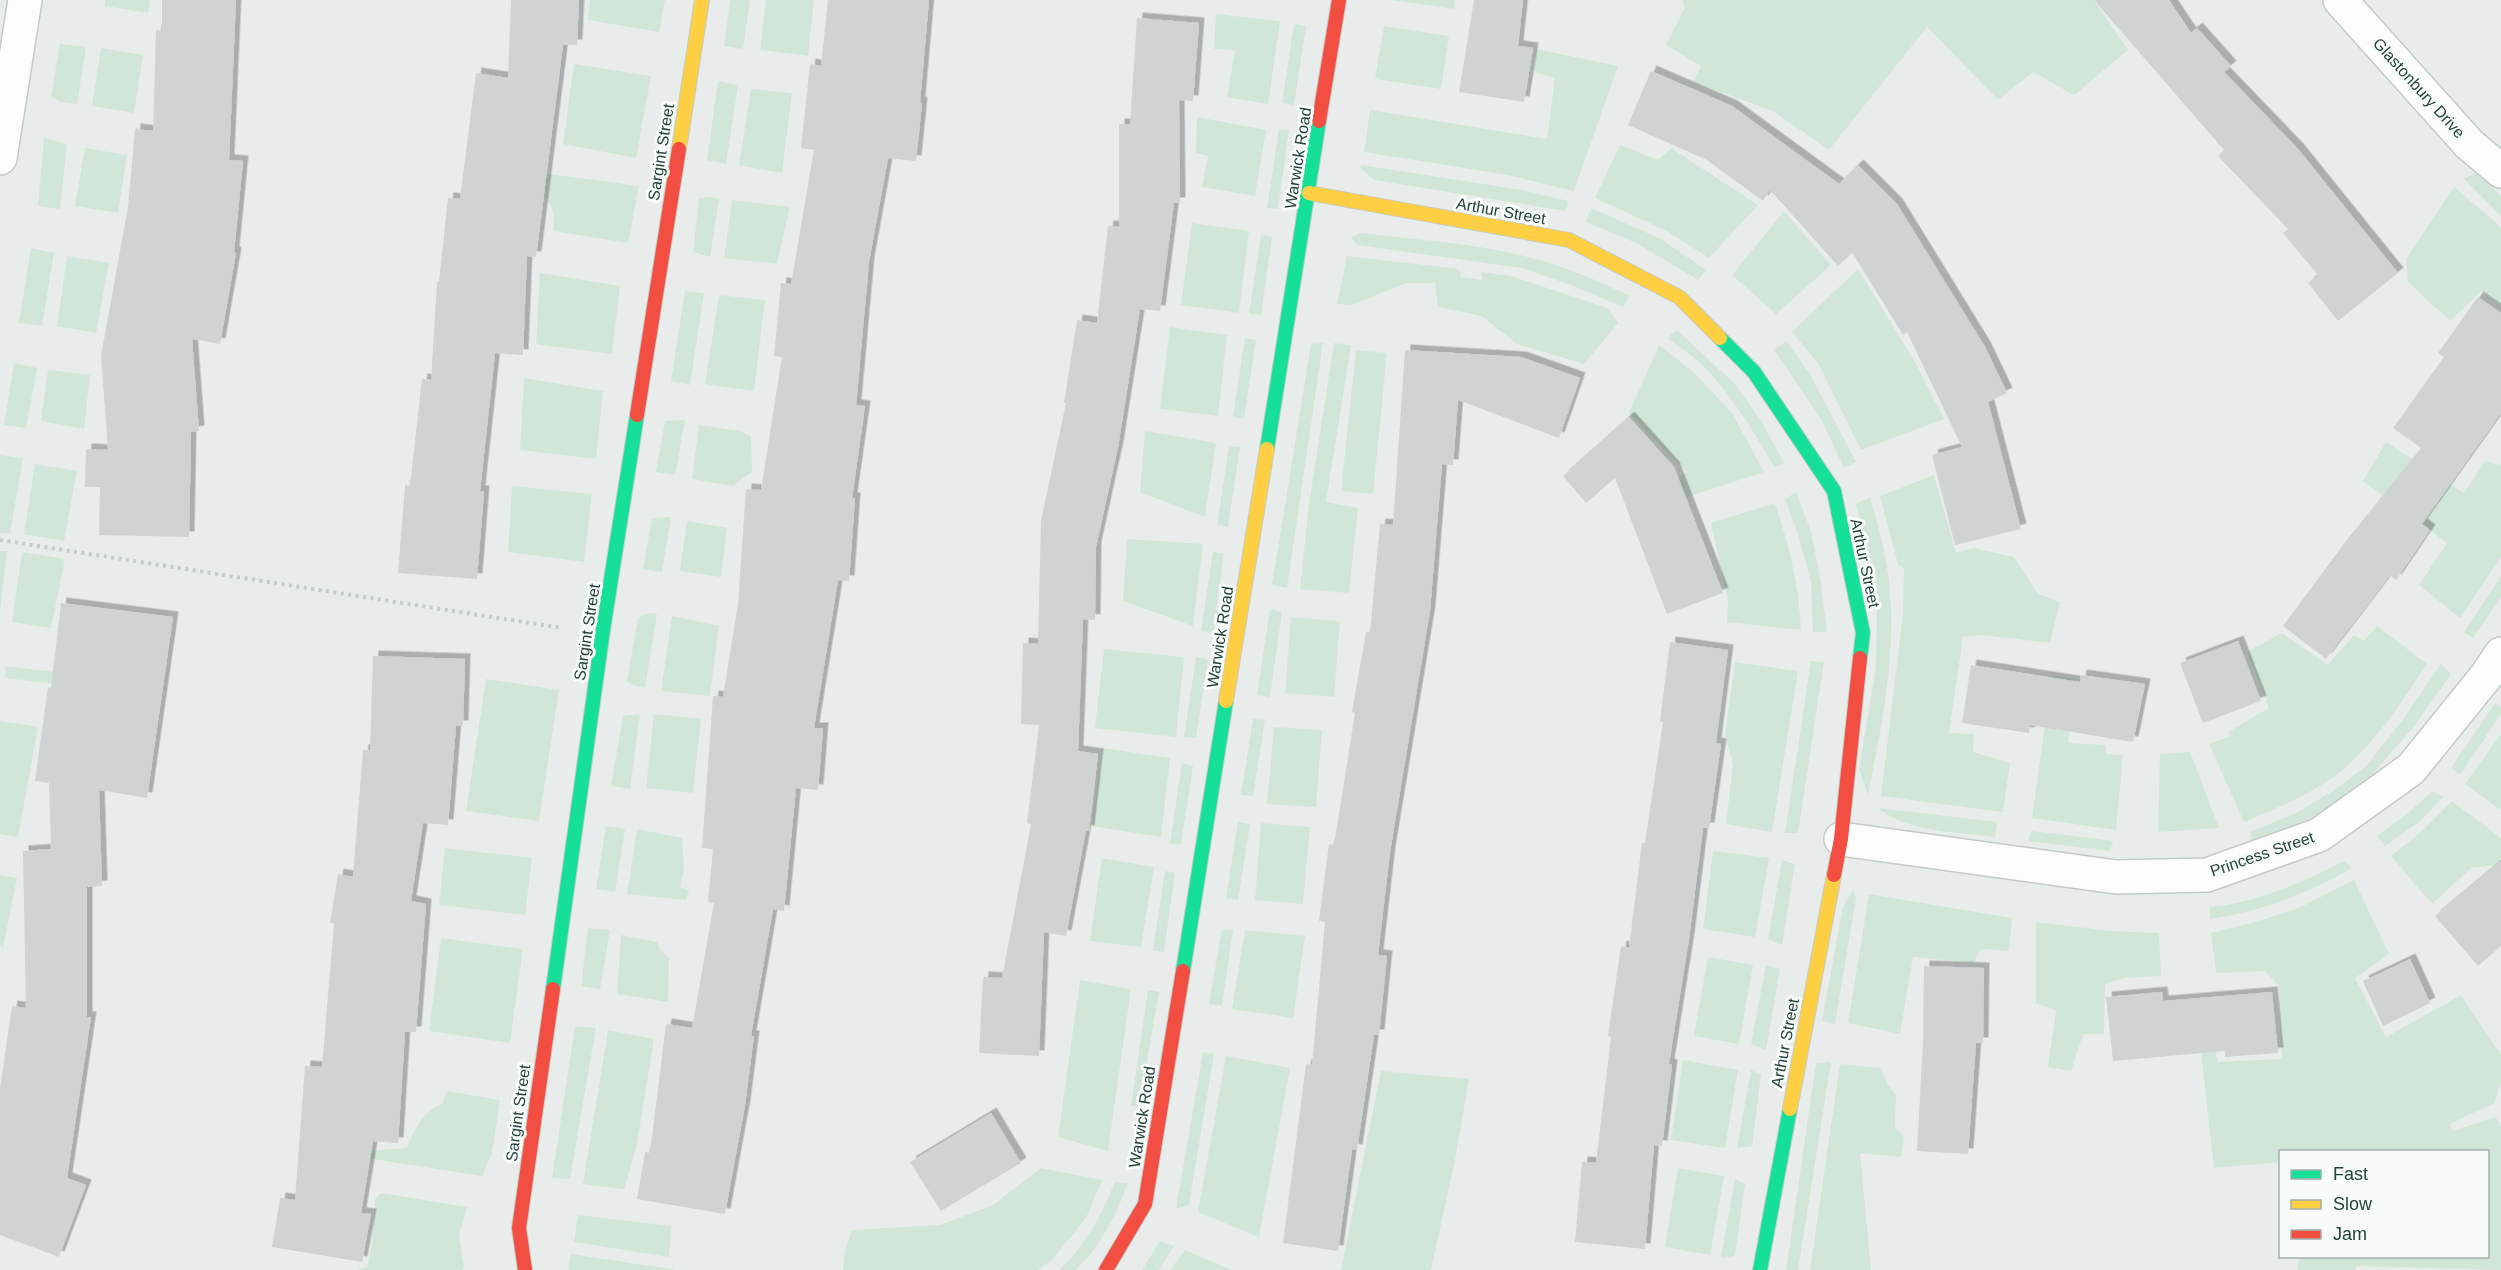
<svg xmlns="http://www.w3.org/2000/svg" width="2501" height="1270" viewBox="0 0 2501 1270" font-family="Helvetica,sans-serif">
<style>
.green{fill:#d1e6d8}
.building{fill:#cfd4d2;filter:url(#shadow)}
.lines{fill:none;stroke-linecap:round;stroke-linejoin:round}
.street-casing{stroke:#c5cac8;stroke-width:36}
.fast-casing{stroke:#c3cbc8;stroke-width:16}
.slow-casing{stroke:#c3cbc8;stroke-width:16}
.jam-casing{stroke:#c3cbc8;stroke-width:16}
.path{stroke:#c3ccca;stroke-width:4;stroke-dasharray:3 4.5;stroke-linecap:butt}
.street{stroke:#fcfcfc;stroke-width:33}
.fast{stroke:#16e098;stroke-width:14}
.slow{stroke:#ffcf43;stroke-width:14}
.jam{stroke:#f24e42;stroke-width:14}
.labels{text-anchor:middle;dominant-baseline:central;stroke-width:6;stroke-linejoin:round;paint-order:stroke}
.street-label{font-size:16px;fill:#24423a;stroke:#f7fbf9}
</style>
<defs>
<filter id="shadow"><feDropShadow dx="5.5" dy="-5.5" stdDeviation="0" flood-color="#0004"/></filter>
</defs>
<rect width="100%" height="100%" fill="#e8edeb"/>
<!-- green -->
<g class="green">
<path d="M105,0H150L148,13L105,6Z"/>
<path d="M590,0H665L659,32L588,20Z"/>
<path d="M730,0H750L743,49L724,46Z"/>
<path d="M766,0H814L808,56L760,50Z"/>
<path d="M1392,0H1455L1454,9Z"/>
<path d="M1682,0H2094L2128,50L2074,95L2033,72L1998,100L1927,27L1829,150L1773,111L1693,82L1701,66L1666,45L1685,7Z"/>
<path d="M1216,14L1280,21L1268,104L1227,97L1235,50L1214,49Z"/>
<path d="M1294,24L1306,26L1294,105L1282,103Z"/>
<path d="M1384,26L1449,36L1441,89L1375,79Z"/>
<path d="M60,44L86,47L77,104L60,102L51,97Z"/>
<path d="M101,48L143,55L134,113L92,106Z"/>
<path d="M1536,49L1618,66L1574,191L1508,175L1364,152L1370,110L1547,139L1555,78L1534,72Z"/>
<path d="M574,64L651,76L636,158L563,144Z"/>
<path d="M718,81L738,85L726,164L707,160Z"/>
<path d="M751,89L792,93L782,173L739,165Z"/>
<path d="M1197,117L1266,130L1255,196L1202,187L1208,156L1196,153Z"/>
<path d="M1279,129L1289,130L1278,209L1267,208Z"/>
<path d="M44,138L67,144L60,209L38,206Z"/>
<path d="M1620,145L1658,160L1671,148L1758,205L1709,258L1667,231L1595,198Z"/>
<path d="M85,148L127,155L118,213L75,206Z"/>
<path d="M1361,165L1522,190L1568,201L1566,211L1374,180L1360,168Z"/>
<path d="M534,172L639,186L628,243L554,231V214Z"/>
<path d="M2476,172L2501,195V216L2464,179Z"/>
<path d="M2454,187L2501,227V305L2481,291L2450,321L2408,282L2406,259Z"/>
<path d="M712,197L719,199L710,257L693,252L699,198Z"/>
<path d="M732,200L790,207L777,264L724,258Z"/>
<path d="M1591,208L1661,239L1706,270L1698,280L1636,243L1586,222Z"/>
<path d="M1784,211L1831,265L1776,314L1732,275Z"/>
<path d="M1192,223L1249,231L1239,313L1181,305Z"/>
<path d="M1360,233C1417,240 1477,243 1532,258C1567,267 1598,281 1630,296L1623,307L1571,285L1522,268L1357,245L1351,237Z"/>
<path d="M1261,235L1272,237L1261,315L1249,314Z"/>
<path d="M31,248L54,253L42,326L19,323Z"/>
<path d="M67,256L109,263L96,333L57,326Z"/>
<path d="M1347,256L1459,269L1461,277L1482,280L1481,272L1511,276L1607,308L1618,323L1584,364L1517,344L1481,316L1438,307L1435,283H1406L1351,305L1337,304Z"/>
<path d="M1858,269L1915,362L1944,419L1861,450L1819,365L1792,332Z"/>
<path d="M540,273L620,286L612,354L536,344Z"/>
<path d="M685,291L704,293L690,385L671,381Z"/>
<path d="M719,295L765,300L754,391L705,384Z"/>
<path d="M1170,327L1227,335L1218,416L1160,409Z"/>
<path d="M1677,330L1735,384L1762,422L1784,463L1774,467C1753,431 1733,396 1704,367C1693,356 1679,347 1667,338Z"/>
<path d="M1245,338L1256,340L1244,419L1233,417Z"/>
<path d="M1786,341L1810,374L1856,462L1844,468L1821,419L1774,350Z"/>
<path d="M1323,343L1287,588L1272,585L1311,344Z"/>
<path d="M1334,343L1351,345L1326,502L1358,508L1349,593L1300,589L1309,504Z"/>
<path d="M1659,345L1692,371L1732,413L1764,472L1653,508L1651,503L1686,472L1629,413Z"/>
<path d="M1356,350L1387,353L1373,494L1341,491Z"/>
<path d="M14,363L37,368L26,428L4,425Z"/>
<path d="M48,370L90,375L84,429L41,421Z"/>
<path d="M524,378L603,391L596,459L520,450Z"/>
<path d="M685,420L675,475L656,472L665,421Z"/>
<path d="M699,425L740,431L751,437L752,472L733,486L692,479Z"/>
<path d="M1145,431L1216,443L1205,517L1140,492Z"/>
<path d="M2386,442L2464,493L2486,460L2499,466L2501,463V557L2460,618L2419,585L2447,543L2363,481Z"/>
<path d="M1229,446L1240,447L1228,527L1217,525Z"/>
<path d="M0,455L23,458L10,534L0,533Z"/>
<path d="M35,464L77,471L64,541L24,534Z"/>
<path d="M1934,475L1956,553L1973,548L2014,557L2038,594L2060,602L2050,643L1982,635L1963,637L1949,733L1974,734L1973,752L2010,763L2003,812L1881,796L1903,613L1904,569L1898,564L1880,496Z"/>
<path d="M512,486L592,494L584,562L508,552Z"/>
<path d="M1796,492L1811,531L1821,583L1827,632H1813L1811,582L1797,531L1785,499Z"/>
<path d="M1870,497C1878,525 1886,553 1889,582C1897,653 1882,725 1868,795L1859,769L1876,667L1877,607L1870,559L1856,504Z"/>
<path d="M1775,503C1789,545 1799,585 1801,630L1727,622L1728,601L1711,523Z"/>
<path d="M671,517L662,572L643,569L652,518Z"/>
<path d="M687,521L727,528L721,577L680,571Z"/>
<path d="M1127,539L1203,544L1193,626L1123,601Z"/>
<path d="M0,551H7L0,611Z"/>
<path d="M22,552L65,559L51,628L12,622Z"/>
<path d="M1213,552L1224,553L1213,633L1201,631Z"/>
<path d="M2501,576V597L2473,638L2464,632Z"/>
<path d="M1270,609L1282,612L1270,697L1257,695Z"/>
<path d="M648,613L657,614L645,688L632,685L627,681L638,618Z"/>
<path d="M672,616L719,626L710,696L661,691Z"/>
<path d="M1291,617L1340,621L1334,697L1285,693Z"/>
<path d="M2377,626L2427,664C2400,704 2372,749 2332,778C2305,797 2274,809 2244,822L2209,744L2229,737L2228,732L2269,708L2247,652L2282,633L2328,665L2354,635L2364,641Z"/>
<path d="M1104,649L1184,657L1176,737L1095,728Z"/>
<path d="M1196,657L1208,659L1196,738L1184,737Z"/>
<path d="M1811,661L1824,662L1798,833H1785Z"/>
<path d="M1735,662L1798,671L1772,832L1726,824L1733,765L1725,733Z"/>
<path d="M2441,664L2451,674L2412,729L2369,778L2339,801L2312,817L2252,844L2250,832L2298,812L2333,791L2366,766L2401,722Z"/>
<path d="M6,666L113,679L57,684L5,678Z"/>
<path d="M2052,675L2075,679L2068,743L2106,745V754L2123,755L2116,830L2032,818Z"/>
<path d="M486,679L559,690L539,821L466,811Z"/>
<path d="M2495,703L2501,707V714L2460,775L2451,768Z"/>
<path d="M640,714L630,789L611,786L623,716Z"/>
<path d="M654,714L701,719L693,793L646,788Z"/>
<path d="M1253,719L1265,720L1253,796L1241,795Z"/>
<path d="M0,721L38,727L18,837L0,834Z"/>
<path d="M1274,727L1322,730L1316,807L1267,804Z"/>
<path d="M2501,734V810L2465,784Z"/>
<path d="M1102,748L1170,758L1161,837L1092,826Z"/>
<path d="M2190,752L2219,828L2158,832L2160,754Z"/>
<path d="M1182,763L1193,766L1181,845L1170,843Z"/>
<path d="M2433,791L2443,797L2418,823L2385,846L2377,836L2407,814Z"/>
<path d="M2452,801L2501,838V862L2499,865L2471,868L2432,904L2391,856L2421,832Z"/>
<path d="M1878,808L1997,822L1995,837C1958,832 1906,832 1878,808Z"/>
<path d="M1238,822L1250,824L1238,900L1226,898Z"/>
<path d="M1261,823L1310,827L1303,904L1255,900Z"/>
<path d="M606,826L625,829L615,892L596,889Z"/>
<path d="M637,829L682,838L684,870L680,887L689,890L686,900L627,894Z"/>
<path d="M2031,831L2113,841L2110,851L2028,841Z"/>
<path d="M445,848L532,858L525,915L439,905Z"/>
<path d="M1713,851L1769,858L1755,937L1703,929Z"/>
<path d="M1102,858L1154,867L1141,947L1090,941Z"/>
<path d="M1782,860L1795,864L1782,945L1768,939Z"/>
<path d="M2344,861L2352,868C2303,895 2265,911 2210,919V907C2258,902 2301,883 2344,861Z"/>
<path d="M1165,871L1175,873L1164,952L1153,950Z"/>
<path d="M0,875L17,878L3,948L0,947Z"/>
<path d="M2354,880L2389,954L2355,978L2386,1037L2461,995L2501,1055V1083L2494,1103L2450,1124L2453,1131L2496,1117L2501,1128V1270L2356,1266L2355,1270H2298L2299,1257L2488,1256V1152H2280V1162L2214,1168L2198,1024L2210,1026L2218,1062L2282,1059L2278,985L2265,971L2216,973L2211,933L2259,921L2299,908Z"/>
<path d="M1853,890L1856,898L1835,1024L1822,1021L1843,906Z"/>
<path d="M1869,894L2012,918L2009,951L1981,949L1973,963L1913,957L1900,1034L1848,1023Z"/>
<path d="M2036,922L2112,931L2159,933L2161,976L2124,978L2105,984L2104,1034H2083L2071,1071L2048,1067L2056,1011L2036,1003Z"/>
<path d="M588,928L610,930L600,989L581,986Z"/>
<path d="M1222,929L1233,930L1222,1006L1209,1004Z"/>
<path d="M1245,930L1305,936L1293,1018L1232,1009Z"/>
<path d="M621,935L657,942L659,948L669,958L668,1002L617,994Z"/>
<path d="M441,938L523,949L510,1043L429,1031Z"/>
<path d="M1708,957L1753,965L1739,1044L1694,1036Z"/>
<path d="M1766,965L1780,969L1766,1050L1751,1044Z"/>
<path d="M1080,980L1131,989L1108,1151L1058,1137Z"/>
<path d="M1148,990L1159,992L1139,1107L1131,1106Z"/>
<path d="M575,1026L596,1028L570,1179L552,1178Z"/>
<path d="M608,1030L654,1039L636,1149L624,1189L583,1184Z"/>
<path d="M1203,1052L1214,1054L1189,1205L1176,1209Z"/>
<path d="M1226,1056L1290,1068L1259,1237L1198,1212Z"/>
<path d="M1683,1060L1738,1070L1725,1148L1671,1140Z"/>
<path d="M1831,1062L1798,1270H1786L1816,1063Z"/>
<path d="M1840,1064L1880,1068L1888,1085L1896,1095L1895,1127L1904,1137L1901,1157L1860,1153L1871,1270H1810Z"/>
<path d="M1751,1070L1761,1075L1752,1146L1737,1148Z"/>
<path d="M1381,1071L1469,1079L1455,1160L1431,1270H1341Z"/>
<path d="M447,1091L500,1100L492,1153L482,1176L366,1158L364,1151L407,1148C415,1129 422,1112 442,1104Z"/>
<path d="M1041,1168L1102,1180L1086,1218L1052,1260L1038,1270H843L845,1251L852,1230L940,1225L993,1205Z"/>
<path d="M1678,1168L1724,1176L1710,1255L1665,1247Z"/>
<path d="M1735,1179L1745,1184L1735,1256L1721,1258Z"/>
<path d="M1115,1182L1128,1183C1114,1219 1103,1242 1076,1270H1059C1087,1243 1100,1218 1115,1182Z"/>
<path d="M381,1193L467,1207L459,1236L464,1268L461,1270H358L368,1266L372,1244L375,1200Z"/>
<path d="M578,1215L671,1226L669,1257L574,1242Z"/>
<path d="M1160,1241L1174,1246L1159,1270H1142Z"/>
<path d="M1185,1250L1231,1270H1170Z"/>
<path d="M571,1254L677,1270H568Z"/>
</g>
<!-- building -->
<g class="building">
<path d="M162,0H236L229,160L243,161L234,252L236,253L220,344L192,339L199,431L191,432L189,537L99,535L100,487H85L86,449L108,450L101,356L128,207L135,129L153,131L156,30L162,31Z"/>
<path d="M511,0H579L577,45H563L536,257L527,256L523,355L495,353L480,491H484L477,579L398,573L405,485L410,486L422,379L431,380L437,282H439L448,198L460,199L476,73L508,78Z"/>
<path d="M828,0H929L920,102L922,103L916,161L888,158L869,262L856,405L865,406L852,498H855L849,581L838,580L814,728H823L818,790L796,788L784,911L773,909L751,1036H754L745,1105L725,1214L637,1199L645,1152L650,1153L666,1024L692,1028L714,903L708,902L713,849L702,848L713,696L723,697L738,604L746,489L761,490L782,357L774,356L781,283L791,284L814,150L801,148L810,64L821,66Z"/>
<path d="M1474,0H1523L1518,46L1533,48L1524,102L1459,92Z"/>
<path d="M2094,0H2169L2191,33L2197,28L2231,66L2224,72L2298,149L2398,273L2338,321L2308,283L2318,275L2283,233L2288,229L2218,156L2224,150Z"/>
<path d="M1137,18L1199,23L1193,101L1179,100L1180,203H1174L1160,311L1140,309L1118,447L1096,547L1095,620L1083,619L1078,751L1098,754L1089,831L1086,830L1066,936L1044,932L1039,1056L979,1053L983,977L1002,978L1031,824L1027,823L1039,725L1021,724L1023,643L1038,644L1041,521L1066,403H1064L1077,320L1097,323L1108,226L1119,227V124H1130Z"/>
<path d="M1651,71L1732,106L1839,184L1858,165L1897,204L1985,347L2007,393L1988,402L2021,529L1955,545L1932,455L1962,447L1907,332L1903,335L1852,252L1838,266L1770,190L1763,201L1707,160L1628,125Z"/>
<path d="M2478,297L2501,313V413L2422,524L2430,530L2396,580L2390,575L2326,659L2283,626L2346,541L2421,448L2393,428L2444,357L2438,353Z"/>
<path d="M1405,350L1521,357L1580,378L1559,438L1458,400L1453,465L1442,464L1430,611L1390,852L1378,955L1387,956L1379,1035H1374L1357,1150L1352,1149L1338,1251L1283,1243L1306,1064L1312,1065L1325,922L1319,921L1329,844L1334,845L1355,713L1352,712L1366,632H1370L1380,524L1393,525Z"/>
<path d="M1629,417L1674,467L1723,593L1667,614L1615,478L1586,503L1563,476Z"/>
<path d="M61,603L173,617L147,798L99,790L102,886L87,887V1017H91L67,1178L86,1185L59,1257L0,1235V1089L12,1006L26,1008L23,851L51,849L49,783L35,781L48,687L51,688Z"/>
<path d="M2238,641L2261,701L2203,723L2180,663Z"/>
<path d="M1670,642L1728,650L1716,743L1721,744L1709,828H1703L1689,939L1669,1064L1672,1065L1662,1146L1654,1145L1645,1249L1575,1242L1582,1162L1596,1163L1611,1037L1608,1036L1621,946L1629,948L1642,843H1645L1663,722L1660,721Z"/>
<path d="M373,656L465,659L463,726H456L448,825L423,823L411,901L426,904L416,1032H405L398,1143L373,1141L361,1213L371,1214L362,1262L272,1247L280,1198L295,1200L305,1066L322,1067L334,923H330L338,874L353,877L363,750H370Z"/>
<path d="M1971,665L2080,682L2081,675L2145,684L2133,742L2030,725L2029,733L1962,723Z"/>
<path d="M2501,861V946L2478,966L2435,916Z"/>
<path d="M2410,959L2430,1003L2383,1026L2363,981Z"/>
<path d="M1924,966L1984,968L1983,1043H1976L1968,1154L1917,1151L1923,1041Z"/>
<path d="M2162,992L2163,1001L2272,992L2278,1053L2225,1057V1051L2113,1061L2106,997Z"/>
<path d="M991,1113L1021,1163L941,1211L910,1162Z"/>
</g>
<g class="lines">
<!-- street casing -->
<g class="street-casing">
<g id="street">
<path d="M2340,0L2469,144L2501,171"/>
<path d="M0,158L25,0"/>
<path d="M1841,839L2116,877L2207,875L2319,835L2411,769L2487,675L2501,654"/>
</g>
</g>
<!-- fast casing -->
<g class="fast-casing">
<g id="fast">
<path d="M1720,338L1754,372L1834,491L1863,633L1860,658"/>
<path d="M1267,449L1319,121"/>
<path d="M1183,971L1226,701"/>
<path d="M553,989L603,630L637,415"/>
<path d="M1760,1270L1790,1109"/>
</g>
</g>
<!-- slow casing -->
<g class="slow-casing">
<g id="slow">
<path d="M679,149L702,0"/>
<path d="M1309,193L1569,240L1679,297L1720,338"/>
<path d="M1226,701L1267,449"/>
<path d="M1790,1109L1834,875"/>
</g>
</g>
<!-- jam casing -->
<g class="jam-casing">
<g id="jam">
<path d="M1319,121L1339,0"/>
<path d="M637,415L679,149"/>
<path d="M1834,875L1841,839L1860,658"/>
<path d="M525,1270L519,1228L553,989"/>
<path d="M1106,1270L1145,1204L1183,971"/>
</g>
</g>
<!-- path -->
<path class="path" d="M0,540L562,628"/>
<!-- street -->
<use href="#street" class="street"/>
<!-- fast -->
<use href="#fast" class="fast"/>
<!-- slow -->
<use href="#slow" class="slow"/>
<!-- jam -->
<use href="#jam" class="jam"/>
</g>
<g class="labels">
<!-- street labels -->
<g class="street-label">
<text transform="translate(2419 88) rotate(48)">Glastonbury Drive</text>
<text transform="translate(661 152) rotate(-81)">Sargint Street</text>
<text transform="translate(1298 158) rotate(-81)">Warwick Road</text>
<text transform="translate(1501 211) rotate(10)">Arthur Street</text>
<text transform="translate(1865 563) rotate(78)">Arthur Street</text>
<text transform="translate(587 632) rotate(-81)">Sargint Street</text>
<text transform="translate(1220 637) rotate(-81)">Warwick Road</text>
<text transform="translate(2262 854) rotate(-19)">Princess Street</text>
<text transform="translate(1785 1043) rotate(-79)">Arthur Street</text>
<text transform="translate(518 1113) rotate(-82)">Sargint Street</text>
<text transform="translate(1142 1117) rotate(-81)">Warwick Road</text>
</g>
</g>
<!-- legend -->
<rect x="2279" y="1150" width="210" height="108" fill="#f7fbf9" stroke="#a3b1ad" stroke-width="1.5"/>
<rect x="2291" y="1170" width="30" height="9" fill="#16e098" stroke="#a3b1ad" stroke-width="1.5"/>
<text x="2333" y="1180" font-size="18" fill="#24423a">Fast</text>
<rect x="2291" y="1200" width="30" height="9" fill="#ffcf43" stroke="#a3b1ad" stroke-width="1.5"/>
<text x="2333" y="1210" font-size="18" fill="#24423a">Slow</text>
<rect x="2291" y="1230" width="30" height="9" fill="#f24e42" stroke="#a3b1ad" stroke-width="1.5"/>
<text x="2333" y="1240" font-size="18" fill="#24423a">Jam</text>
</svg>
